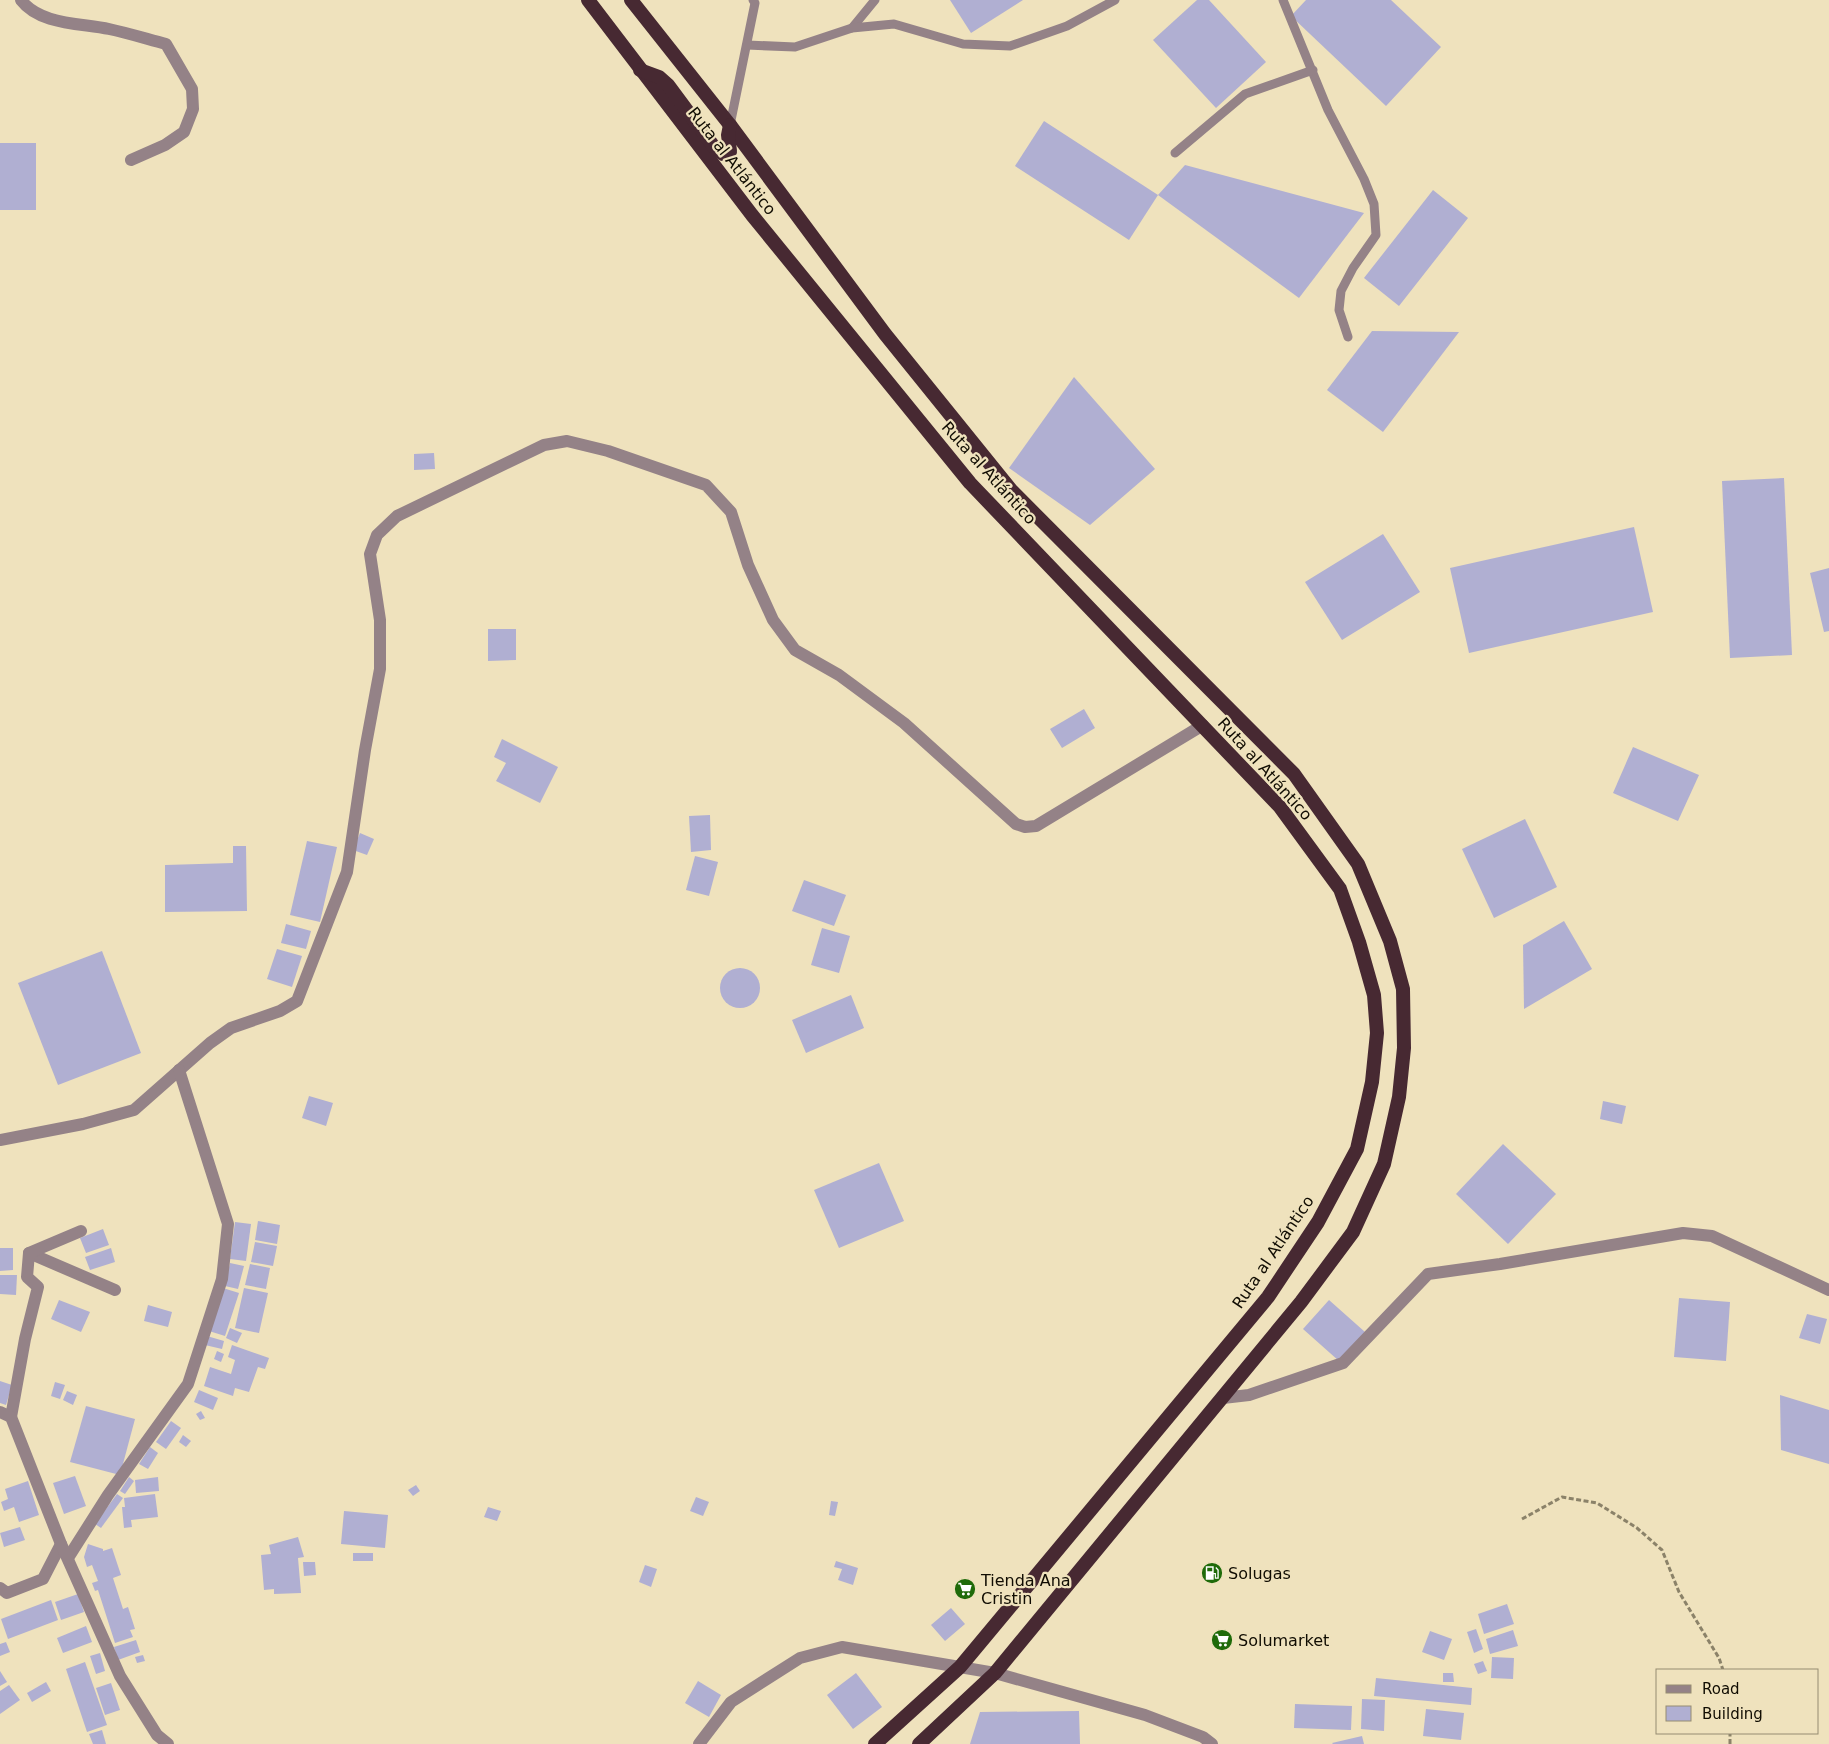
<svg xmlns="http://www.w3.org/2000/svg" width="1829" height="1744" viewBox="0 0 1829 1744" font-family="'DejaVu Sans',sans-serif">
<style>
.building{fill:#b0afd2}
.lines{fill:none;stroke-linecap:round;stroke-linejoin:round}
.path{stroke:#8b8269;stroke-width:3;stroke-dasharray:5 2.5;stroke-linecap:butt}
.service{stroke:#948287;stroke-width:9}
.minor{stroke:#948287;stroke-width:12}
.tertiary{stroke:#948287;stroke-width:12}
.trunk{stroke:#472932;stroke-width:14}
.labels{text-anchor:middle;dominant-baseline:central;stroke-width:4.5;stroke-linejoin:round;paint-order:stroke}
.street-label{font-size:16px;fill:#100c02;stroke:#efe2bd}
.poi-label{font-size:16px;fill:#100c02;stroke:#efe2bd;text-anchor:start}
</style>
<rect width="100%" height="100%" fill="#efe2bd"/>
<!-- building -->
<g class="building">
<path d="M950,0H1023L971,33Z"/>
<path d="M1197,0H1209L1266,62L1216,108L1153,40Z"/>
<path d="M1306,0H1391L1441,47L1386,106L1291,16Z"/>
<path d="M1044,121L1158,195L1129,240L1015,166Z"/>
<rect x="0" y="143" width="36" height="67"/>
<path d="M1185,165L1364,213L1299,298L1158,195Z"/>
<path d="M1433,190L1468,218L1399,306L1364,278Z"/>
<path d="M1372,331L1459,332L1383,432L1327,390Z"/>
<path d="M1074,377L1155,469L1090,525L1009,468Z"/>
<path d="M434,453L435,469L414,470V454Z"/>
<path d="M1784,478L1792,655L1730,658L1722,481Z"/>
<path d="M1634,527L1653,612L1469,653L1450,568Z"/>
<path d="M1383,534L1420,592L1342,640L1305,582Z"/>
<path d="M1829,568V631L1824,632L1810,573Z"/>
<path d="M488,629H516V660L488,661Z"/>
<path d="M1084,709L1095,728L1062,748L1050,729Z"/>
<path d="M502,739L558,767L540,803L496,781L506,763L494,757Z"/>
<path d="M1633,747L1699,775L1678,821L1613,793Z"/>
<path d="M710,815L711,850L691,852L689,816Z"/>
<path d="M1525,819L1557,887L1494,918L1462,849Z"/>
<path d="M360,833L374,839L367,855L353,850Z"/>
<path d="M307,841L337,847L320,922L290,915Z"/>
<path d="M233,846H246L247,911L165,912V865L233,863Z"/>
<path d="M695,856L718,862L709,896L686,890Z"/>
<path d="M804,880L846,895L834,926L792,911Z"/>
<path d="M1564,921L1592,969L1524,1009L1523,945Z"/>
<path d="M286,924L311,931L306,949L281,943Z"/>
<path d="M822,928L850,936L839,973L811,965Z"/>
<path d="M277,949L302,956L292,987L267,979Z"/>
<path d="M102,951L141,1053L58,1085L18,983Z"/>
<circle cx="740" cy="988" r="20"/>
<path d="M851,995L864,1028L806,1053L792,1020Z"/>
<path d="M309,1096L333,1103L326,1126L302,1118Z"/>
<path d="M1603,1101L1626,1106L1622,1124L1600,1119Z"/>
<path d="M1503,1144L1556,1194L1508,1244L1456,1194Z"/>
<path d="M879,1163L904,1221L839,1248L814,1190Z"/>
<path d="M258,1221L280,1225L277,1244L255,1240Z"/>
<path d="M235,1222L251,1224L246,1261L230,1259Z"/>
<path d="M103,1229L109,1245L86,1253L80,1238Z"/>
<path d="M255,1242L277,1246L273,1266L251,1262Z"/>
<path d="M0,1248H13V1270L0,1271Z"/>
<path d="M111,1248L115,1262L90,1270L85,1257Z"/>
<path d="M230,1263L244,1266L238,1289L225,1286Z"/>
<path d="M250,1264L270,1268L266,1289L245,1285Z"/>
<path d="M0,1275H17L16,1295L0,1294Z"/>
<path d="M223,1288L239,1293L225,1336L209,1331Z"/>
<path d="M244,1288L268,1293L259,1333L235,1328Z"/>
<path d="M1679,1298L1730,1302L1726,1361L1674,1357Z"/>
<path d="M59,1300L90,1312L81,1332L51,1319Z"/>
<path d="M1329,1300L1365,1332L1339,1361L1303,1329Z"/>
<path d="M148,1305L172,1312L168,1327L144,1321Z"/>
<path d="M1807,1314L1827,1319L1820,1344L1799,1338Z"/>
<path d="M230,1328L242,1333L237,1343L226,1338Z"/>
<path d="M207,1336L224,1341L222,1349L205,1345Z"/>
<path d="M232,1345L269,1358L265,1369L258,1367L249,1392L235,1388L233,1396L204,1386L210,1367L231,1374L235,1360L228,1357Z"/>
<path d="M217,1351L224,1354L221,1362L214,1359Z"/>
<path d="M0,1381L12,1385L6,1405L0,1403Z"/>
<path d="M55,1382L65,1385L60,1399L51,1396Z"/>
<path d="M199,1390L218,1398L213,1410L194,1402Z"/>
<path d="M67,1391L77,1395L73,1405L63,1400Z"/>
<path d="M1780,1395L1829,1410V1464L1781,1450Z"/>
<path d="M86,1406L135,1419L120,1475L70,1462Z"/>
<path d="M201,1411L205,1418L200,1420L196,1414Z"/>
<path d="M171,1421L181,1428L166,1449L156,1442Z"/>
<path d="M183,1435L191,1441L186,1447L179,1442Z"/>
<path d="M150,1447L158,1453L148,1469L139,1464Z"/>
<path d="M75,1476L86,1506L64,1514L53,1483Z"/>
<path d="M129,1477L134,1481L125,1494L120,1491Z"/>
<path d="M158,1477L159,1491L136,1493L135,1480Z"/>
<path d="M28,1481L39,1515L19,1522L14,1507L4,1511L1,1502L8,1499L5,1489Z"/>
<path d="M416,1485L420,1491L413,1496L408,1490Z"/>
<path d="M117,1494L123,1498L101,1528L95,1524Z"/>
<path d="M155,1494L158,1517L131,1520L132,1527L124,1528L122,1507H125L124,1498Z"/>
<path d="M696,1497L709,1502L703,1516L690,1511Z"/>
<path d="M831,1501L838,1502L835,1516L829,1515Z"/>
<path d="M488,1507L501,1511L497,1521L484,1517Z"/>
<path d="M344,1511L388,1515L385,1548L341,1544Z"/>
<path d="M20,1527L25,1540L4,1547L0,1533Z"/>
<path d="M298,1537L304,1557L298,1558L301,1593L274,1594V1589L264,1590L261,1555L271,1554L269,1545Z"/>
<path d="M88,1544L103,1549V1551L112,1548L121,1575L113,1578L123,1609L128,1607L135,1629L130,1630L133,1637L115,1643L98,1590L95,1591L92,1583L98,1581L92,1565L87,1567L84,1557Z"/>
<rect x="353" y="1553" width="20" height="8"/>
<path d="M836,1561L858,1568L853,1585L838,1580L842,1569L834,1567Z"/>
<path d="M303,1562H315L316,1575L304,1576Z"/>
<path d="M645,1565L657,1569L651,1587L639,1582Z"/>
<path d="M78,1594L84,1612L61,1620L55,1602Z"/>
<path d="M51,1600L58,1620L8,1639L1,1619Z"/>
<path d="M1507,1604L1514,1624L1484,1634L1478,1614Z"/>
<path d="M951,1608L965,1624L945,1641L931,1625Z"/>
<path d="M86,1626L92,1642L63,1653L57,1638Z"/>
<path d="M1476,1629L1483,1649L1474,1653L1467,1632Z"/>
<path d="M1513,1630L1518,1646L1490,1654L1486,1639Z"/>
<path d="M1430,1631L1452,1639L1444,1660L1422,1652Z"/>
<path d="M136,1640L140,1652L118,1660L114,1647Z"/>
<path d="M6,1642L10,1652L0,1656V1644Z"/>
<path d="M100,1653L105,1671L96,1674L90,1656Z"/>
<path d="M143,1655L145,1661L137,1663L135,1657Z"/>
<path d="M1492,1657L1514,1658L1513,1679L1491,1678Z"/>
<path d="M1483,1661L1487,1671L1478,1674L1474,1664Z"/>
<path d="M85,1662L107,1725L87,1732L66,1669Z"/>
<path d="M0,1671L7,1682L0,1686Z"/>
<path d="M856,1673L882,1707L853,1729L827,1695Z"/>
<path d="M1443,1673H1453L1454,1682H1443Z"/>
<path d="M1376,1678L1472,1688L1471,1705L1374,1696Z"/>
<path d="M698,1681L721,1695L709,1717L685,1703Z"/>
<path d="M46,1682L51,1691L32,1702L27,1693Z"/>
<path d="M111,1683L120,1710L105,1715L96,1688Z"/>
<path d="M9,1685L20,1700L0,1714V1691Z"/>
<path d="M1362,1699L1385,1700L1384,1731L1361,1729Z"/>
<path d="M1295,1704L1352,1706L1351,1730L1294,1728Z"/>
<path d="M1426,1709L1464,1713L1461,1740L1423,1736Z"/>
<path d="M1079,1711L1080,1744H970L980,1712Z"/>
<path d="M102,1730L106,1744H93L89,1734Z"/>
<path d="M1362,1736L1364,1744H1333L1332,1743Z"/>
</g>
<g class="lines">
<!-- path -->
<g class="path">
<path d="M1522,1519L1562,1497L1597,1503L1637,1528L1662,1550L1679,1592L1719,1658L1723,1670"/>
<path d="M1730,1744V1733"/>
</g>
<!-- service -->
<g class="service">
<path d="M1283,0L1328,110L1364,179L1374,204L1376,235L1353,268L1341,291L1339,310L1348,337"/>
<path d="M852,28L875,0"/>
<path d="M747,45L795,47L852,28L894,24L963,44L1010,46L1067,26L1115,0"/>
<path d="M730,125L755,3L753,0"/>
<path d="M1175,153L1245,94L1313,70"/>
</g>
<!-- minor -->
<g class="minor">
<path d="M21,0C40,25 81,23 109,29C128,33 147,39 166,44L192,89L193,109L184,132L165,145L131,160"/>
<path d="M0,1140L83,1124L134,1110L210,1043L231,1028L280,1011L297,1001L347,872L365,750L380,669V620L370,554L377,535L397,516L544,445L567,441L608,451L706,485L731,512L748,565L773,620L795,650L839,675L904,723L1016,824L1025,827L1036,826L1203,725"/>
<path d="M29,1253L115,1290"/>
<path d="M1223,1398L1249,1395L1343,1363L1428,1274L1500,1264L1683,1233L1712,1236L1829,1290"/>
<path d="M11,1417L25,1339L38,1287L27,1277L29,1253L81,1231"/>
<path d="M68,1558L108,1495L188,1384L222,1279L228,1224L179,1070"/>
<path d="M0,1588L7,1593L43,1579L61,1544"/>
</g>
<!-- tertiary -->
<g class="tertiary">
<path d="M0,1412L11,1417L61,1544L120,1676L157,1735L168,1744"/>
<path d="M699,1744L731,1702L800,1658L842,1647L995,1673L1145,1715L1203,1737L1212,1744"/>
</g>
<!-- trunk -->
<g class="trunk">
<path d="M588,0L752,215L970,483L1280,807L1340,889L1359,942L1374,995L1377,1033L1372,1082L1357,1149L1318,1222L1268,1297L960,1667L875,1744"/>
<path d="M631,0L730,125L885,334L1011,490L1294,774L1358,864L1390,941L1403,989L1404,1048L1399,1097L1384,1164L1353,1232L1301,1302L995,1673L919,1744"/>
<path d="M640,70L659,77L668,85L714,147L723,154L730,151L728,135L730,125"/>
</g>
</g>
<!-- icons -->
<defs>
<g id="fuel-disc" transform="scale(1.125)"><circle r="9.5" fill="#1f6a09" stroke="#efe2bd"/><path d="M-5.5-6h7V0h2V4h1.3V-2.5L3-4.5l.8-.8L6-3V5H2.5V1h-1V6h-7ZM-4.2-4.7v3.2H.2V-4.7Z" fill="#fff"/></g>
<g id="supermarket-disc" transform="scale(1.125)"><circle r="9.5" fill="#1f6a09" stroke="#efe2bd"/><path d="M-6-5.5h2.5l.6 2H6L4.5 2H-2.5L-4.4-4H-6ZM-1.5 3.2a1.3 1.3 0 1 0 .1 0ZM3 3.2a1.3 1.3 0 1 0 .1 0Z" fill="#fff"/></g>
</defs>
<g fill-rule="evenodd">
<use href="#fuel-disc" x="1212" y="1573"/>
<use href="#supermarket-disc" x="965" y="1589"/>
<use href="#supermarket-disc" x="1222" y="1640"/>
</g>
<g class="labels">
<!-- street labels -->
<g class="street-label">
<text transform="translate(732 161) rotate(52)">Ruta al Atlántico</text>
<text transform="translate(989 473) rotate(48)">Ruta al Atlántico</text>
<text transform="translate(1265 769) rotate(48)">Ruta al Atlántico</text>
<text transform="translate(1273 1252) rotate(-56)">Ruta al Atlántico</text>
</g>
<!-- poi labels -->
<g class="poi-label">
<text x="1228" y="1573">Solugas</text>
<text x="981" y="1580">Tienda Ana<tspan x="981" dy="18">Cristin</tspan></text>
<text x="1238" y="1640">Solumarket</text>
</g>
</g>
<!-- legend -->
<rect x="1656" y="1669" width="162" height="65" fill="#efe2bd" stroke="#968c72"/>
<rect x="1666" y="1685" width="25" height="8" fill="#948287" stroke="#968c72"/>
<text x="1702" y="1694" font-size="15" fill="#100c02">Road</text>
<rect x="1666" y="1706" width="25" height="15" fill="#b0afd2" stroke="#968c72"/>
<text x="1702" y="1719" font-size="15" fill="#100c02">Building</text>
</svg>
